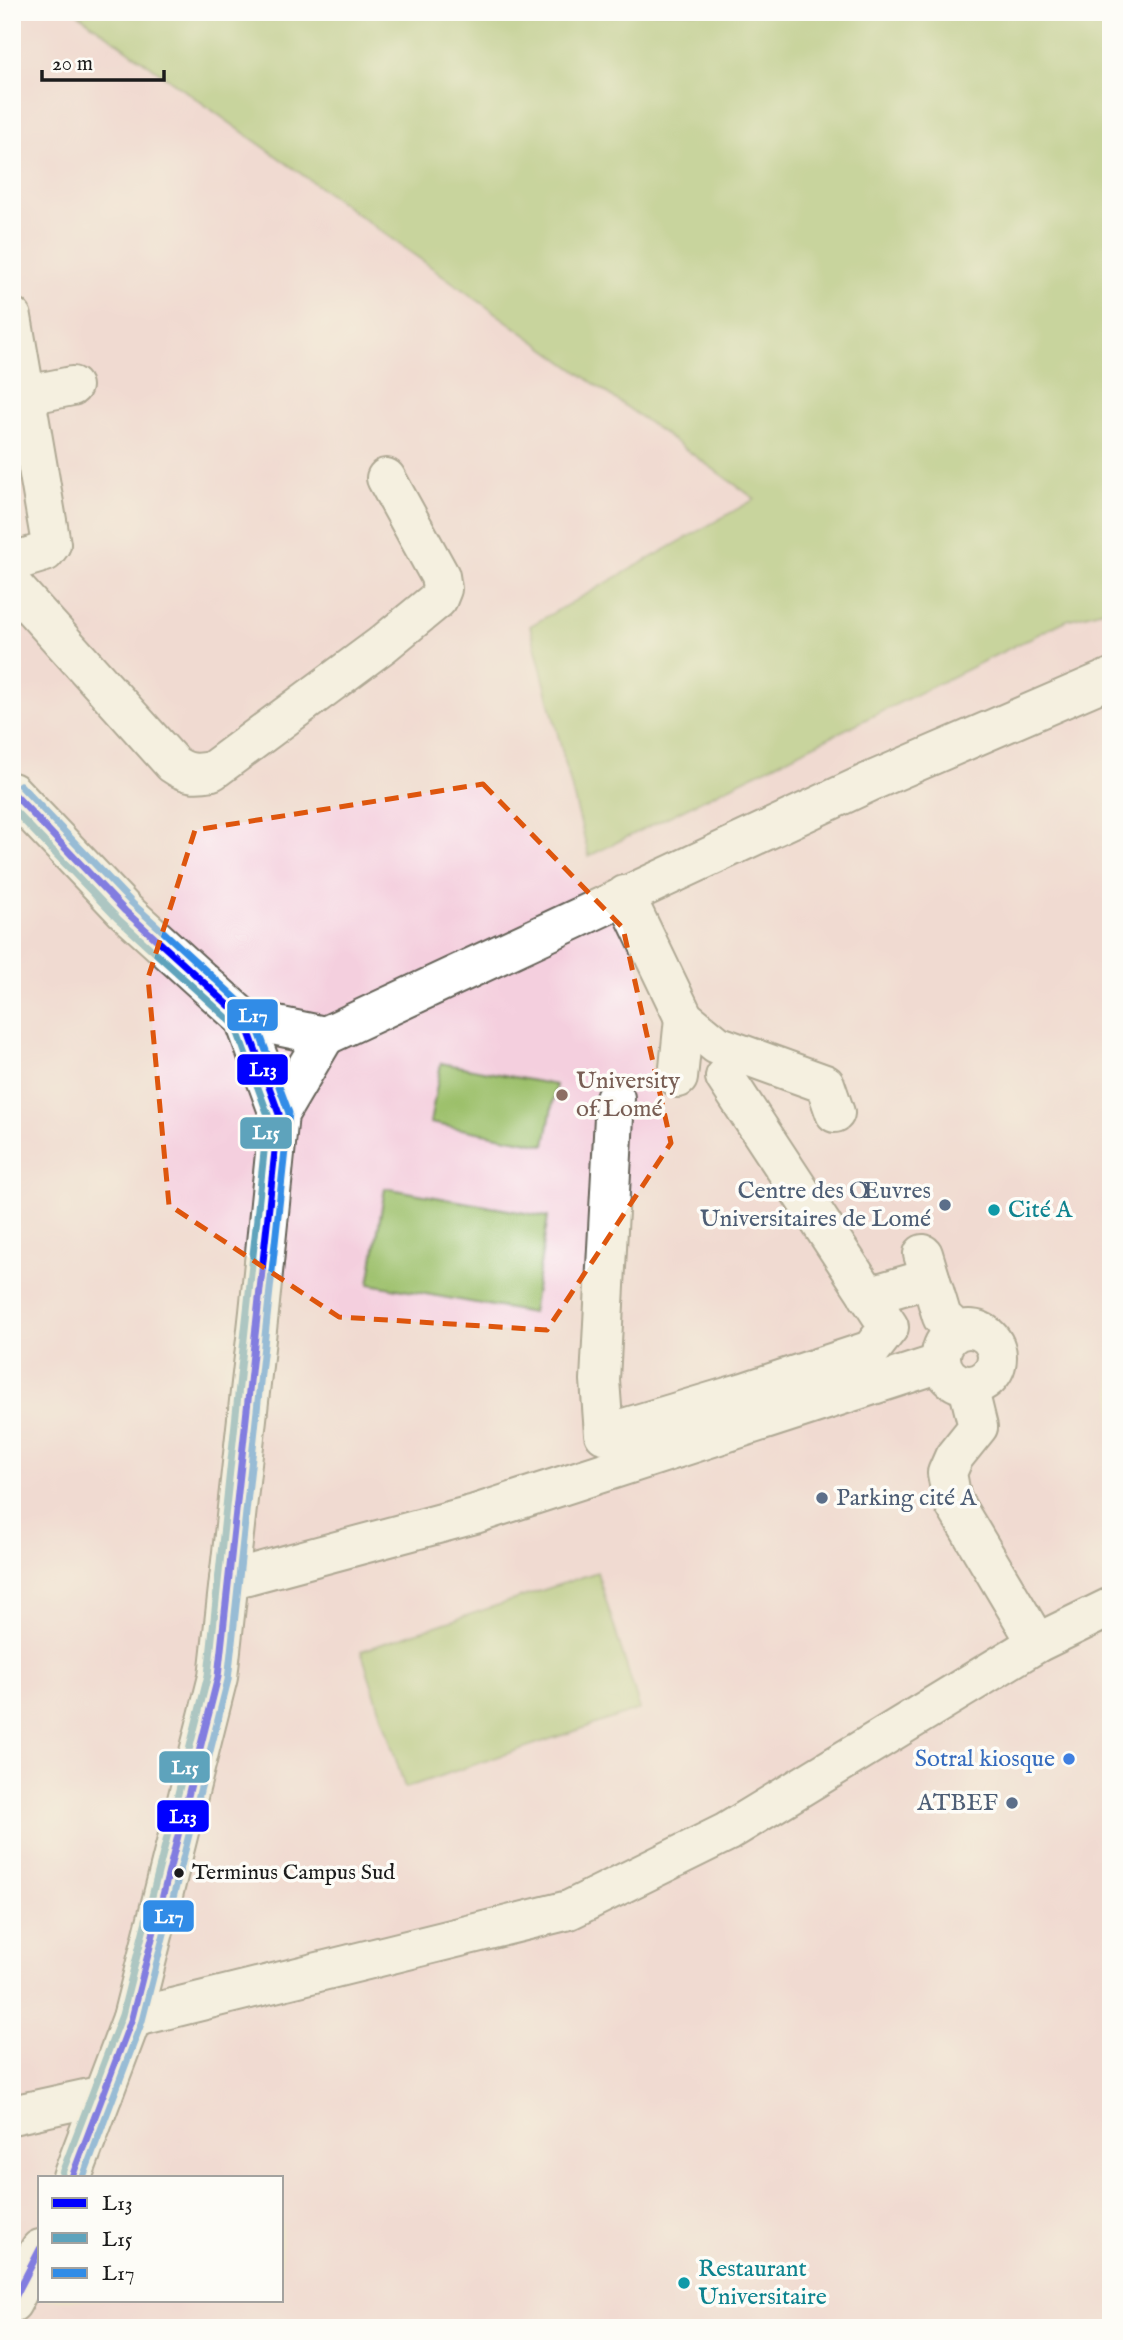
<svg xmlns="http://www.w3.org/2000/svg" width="1123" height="2340" viewBox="0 0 1123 2340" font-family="'IM FELL English',serif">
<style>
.built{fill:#f4cfde;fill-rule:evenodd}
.green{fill:#9cc06a;stroke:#5c6e43;stroke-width:2}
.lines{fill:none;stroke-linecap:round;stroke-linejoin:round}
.minor-casing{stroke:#656258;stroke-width:42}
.minor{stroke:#fff;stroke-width:38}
.bus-1-casing{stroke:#fdfcf7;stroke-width:12}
.bus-2-casing{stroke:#fdfcf7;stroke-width:12}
.bus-3-casing{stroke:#fdfcf7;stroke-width:12}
.bus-1{stroke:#00f;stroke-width:7}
.bus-2{stroke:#5ea3bc;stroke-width:7}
.bus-3{stroke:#318ce7;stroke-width:7}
.marked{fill:none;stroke:#de560d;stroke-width:5;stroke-dasharray:14 9;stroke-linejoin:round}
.education-dot{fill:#8d6e63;stroke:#fdfcf7;stroke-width:2.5}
.service-dot{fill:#5c6f8a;stroke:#fdfcf7;stroke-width:2.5}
.culture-dot{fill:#0f9aa8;stroke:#fdfcf7;stroke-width:2.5}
.shop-dot{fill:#3f7fe0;stroke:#fdfcf7;stroke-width:2.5}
.bus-dot{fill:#1c1c1c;stroke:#fdfcf7;stroke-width:2.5}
.labels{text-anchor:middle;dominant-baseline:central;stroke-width:7;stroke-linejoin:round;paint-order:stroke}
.bus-label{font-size:22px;fill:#1c1c1c;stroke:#fdfcf7;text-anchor:start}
.education-label{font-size:24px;fill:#785e54;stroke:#fdfcf7;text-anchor:start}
.service-label{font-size:24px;fill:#4e5e75;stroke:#fdfcf7;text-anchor:end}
.culture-label{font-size:24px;fill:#0d838f;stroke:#fdfcf7;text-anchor:start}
.shop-label{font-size:24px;fill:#366cbe;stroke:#fdfcf7;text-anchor:end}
.line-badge{stroke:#fdfcf7;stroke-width:2.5}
.badge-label{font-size:19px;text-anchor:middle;font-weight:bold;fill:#fff}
</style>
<rect width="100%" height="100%" fill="#fdfcf7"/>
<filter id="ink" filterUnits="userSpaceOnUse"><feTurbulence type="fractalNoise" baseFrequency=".0143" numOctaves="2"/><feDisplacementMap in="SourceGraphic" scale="14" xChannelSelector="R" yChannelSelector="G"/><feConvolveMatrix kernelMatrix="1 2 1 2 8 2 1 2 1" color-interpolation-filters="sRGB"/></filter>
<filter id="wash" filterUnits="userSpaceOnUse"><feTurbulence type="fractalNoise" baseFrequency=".00686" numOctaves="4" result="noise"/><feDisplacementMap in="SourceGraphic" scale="28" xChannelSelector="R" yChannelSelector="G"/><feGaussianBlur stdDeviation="1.57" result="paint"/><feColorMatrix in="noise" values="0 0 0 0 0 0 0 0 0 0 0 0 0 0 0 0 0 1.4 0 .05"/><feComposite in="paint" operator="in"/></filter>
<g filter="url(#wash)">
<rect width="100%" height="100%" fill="#ede4c6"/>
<!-- built -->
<path class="built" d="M12,12H1111V2328H12ZM40,2177H282V2300H40Z"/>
<!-- green -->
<g class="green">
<path d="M75,12H1111V608L1067,620L589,856L530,626L755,499Z"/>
<path d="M441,1063L556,1085L545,1145L430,1123Z"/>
<path d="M385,1188L548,1217L532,1313L369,1284Z"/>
<path d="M597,1572L640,1709L405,1788L361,1651Z"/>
</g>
</g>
<g filter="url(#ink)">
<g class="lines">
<!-- minor casing -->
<g class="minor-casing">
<g id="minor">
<path d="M12,317L51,544L45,552L12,562"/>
<path d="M27,395L72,386"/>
<path d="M12,585L173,764C187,774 196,774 212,771L382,645L438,599L442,589L440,576L386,478"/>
<path d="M12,792L125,911L244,1019L279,1114"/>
<path d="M625,895L684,1018L717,1045L825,1084L835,1113"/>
<path d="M325,1036L872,781L1111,678"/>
<path d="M678,1078L684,1018"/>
<path d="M615,1098L600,1380L604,1434L744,1392L871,1350L889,1327L725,1077"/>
<path d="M923,1254L942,1317L957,1331"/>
<path d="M868,1296L930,1278"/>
<circle cx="969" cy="1357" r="28"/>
<path d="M968,1386L978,1427L954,1457L947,1473L952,1500L1037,1643"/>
<path d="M229,1580L475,1514L941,1363"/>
<path d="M132,2018L569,1910L727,1832L1037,1643L1111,1607"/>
<path d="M12,2115L103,2095"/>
<path d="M72,2177L132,2018L218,1677L259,1312L279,1114L325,1036L244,1019"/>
<path d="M12,2303L40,2249"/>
</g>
</g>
<!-- minor -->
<use href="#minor" class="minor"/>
<!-- bus-1 casing -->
<g class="bus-1-casing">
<g id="bus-1">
<path d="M12,792L125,911L244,1019L279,1114L218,1677L132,2018L72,2177"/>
<path d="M12,2303L40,2249"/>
</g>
</g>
<!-- bus-2 casing -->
<g class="bus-2-casing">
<path id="bus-2" d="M12,808L118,919L235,1025L268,1115L208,1675L122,2015L62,2173"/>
</g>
<!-- bus-3 casing -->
<g class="bus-3-casing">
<path id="bus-3" d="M20,785L132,903L252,1013L289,1113L228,1680L142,2021L83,2177"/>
</g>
<!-- bus-1 -->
<use href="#bus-1" class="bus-1"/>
<!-- bus-2 -->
<use href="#bus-2" class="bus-2"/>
<!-- bus-3 -->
<use href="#bus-3" class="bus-3"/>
</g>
</g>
<!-- marked area -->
<path d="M0 0H1123V2340H0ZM483,784L623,928L671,1143L547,1330L339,1317L169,1205L148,978L195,830Z" fill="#ede4c6" fill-opacity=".55" fill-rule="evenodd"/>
<path class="marked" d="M483,784L623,928L671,1143L547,1330L339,1317L169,1205L148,978L195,830Z"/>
<!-- markers -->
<circle class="education-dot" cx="562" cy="1095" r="7"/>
<g class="service-dot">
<circle cx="945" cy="1205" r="7"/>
<circle cx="822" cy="1498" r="7"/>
<circle cx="1012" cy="1803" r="7"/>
</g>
<g class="culture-dot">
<circle cx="994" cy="1210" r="7"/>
<circle cx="684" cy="2283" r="7"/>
</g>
<circle class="shop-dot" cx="1069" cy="1759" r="7"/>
<circle class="bus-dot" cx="179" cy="1873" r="6"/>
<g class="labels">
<!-- bus labels -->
<g class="bus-label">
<text x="192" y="1873">Terminus Campus Sud</text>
</g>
<!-- education labels -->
<g class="education-label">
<text x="576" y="1081">University<tspan x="576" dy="28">of Lomé</tspan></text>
</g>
<!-- service labels -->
<g class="service-label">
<text x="931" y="1191">Centre des Œuvres<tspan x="931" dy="28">Universitaires de Lomé</tspan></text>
<text x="836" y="1498" text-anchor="start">Parking cité A</text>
<text x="998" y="1803">ATBEF</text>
</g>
<!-- culture labels -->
<g class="culture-label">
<text x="1008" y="1210">Cité A</text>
<text x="698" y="2269">Restaurant<tspan x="698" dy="28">Universitaire</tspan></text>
</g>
<!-- shop labels -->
<g class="shop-label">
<text x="1055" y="1759">Sotral kiosque</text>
</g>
</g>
<g class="line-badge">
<rect x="226" y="998" width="53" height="34" rx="7" fill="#318ce7"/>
<rect x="236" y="1053" width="53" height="33" rx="7" fill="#00f"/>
<rect x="239" y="1116" width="54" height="34" rx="7" fill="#5ea3bc"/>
<rect x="158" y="1750" width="53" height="34" rx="7" fill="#5ea3bc"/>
<rect x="156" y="1799" width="54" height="34" rx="7" fill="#00f"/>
<rect x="142" y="1899" width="53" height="34" rx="7" fill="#318ce7"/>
</g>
<g class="badge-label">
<text x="253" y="1022">L17</text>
<text x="263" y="1076">L13</text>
<text x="266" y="1139">L15</text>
<text x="185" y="1774">L15</text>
<text x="183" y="1823">L13</text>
<text x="169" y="1923">L17</text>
</g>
<!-- margin -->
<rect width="1123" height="2340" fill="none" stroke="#fdfcf7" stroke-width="42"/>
<!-- legend -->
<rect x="38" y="2176" width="245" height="126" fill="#fdfcf7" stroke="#a3a29f" stroke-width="2"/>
<rect x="52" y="2198" width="35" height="10" fill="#0000ff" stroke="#a3a29f" stroke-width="2"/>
<text x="102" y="2210" font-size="21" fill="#1c1c1c">L13</text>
<rect x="52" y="2233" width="35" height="10" fill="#5ea3bc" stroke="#a3a29f" stroke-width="2"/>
<text x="102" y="2246" font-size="21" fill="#1c1c1c">L15</text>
<rect x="52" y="2268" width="35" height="10" fill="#318ce7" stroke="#a3a29f" stroke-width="2"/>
<text x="102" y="2280" font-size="21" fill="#1c1c1c">L17</text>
<!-- scale -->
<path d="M42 70v10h122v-10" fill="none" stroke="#1c1c1c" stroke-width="3.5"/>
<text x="52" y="70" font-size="21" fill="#1c1c1c" stroke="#fdfcf7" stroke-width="5" paint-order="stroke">20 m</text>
</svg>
